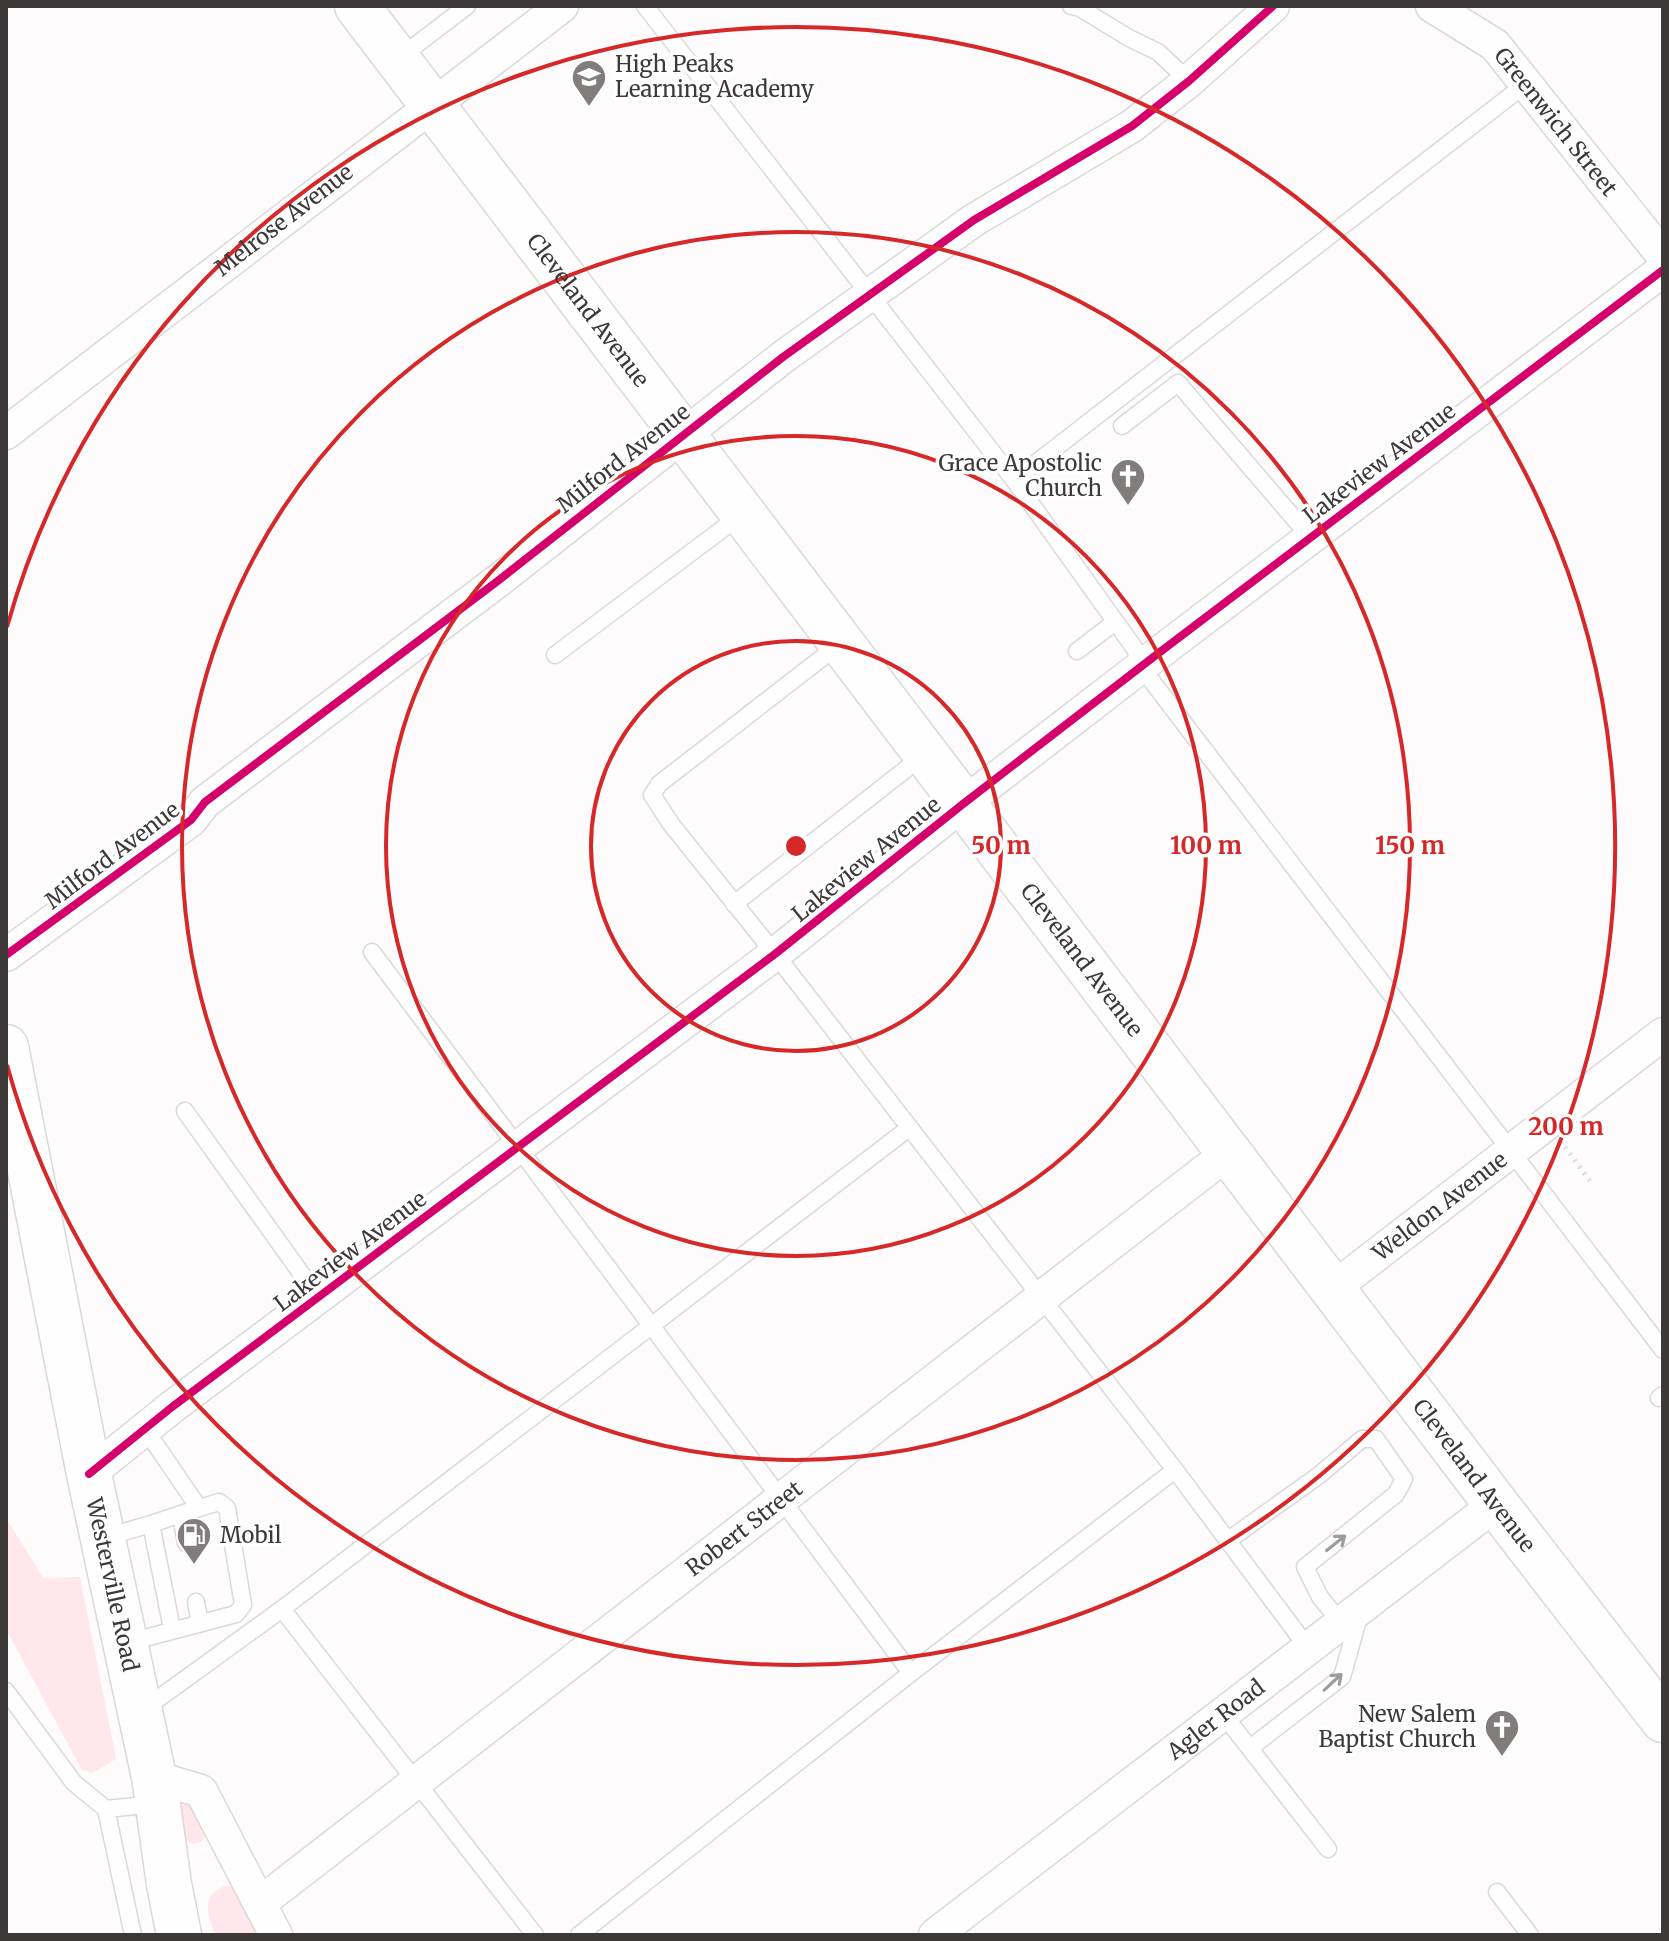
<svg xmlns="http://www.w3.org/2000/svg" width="1669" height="1941" viewBox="0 0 1669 1941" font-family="Merriweather,serif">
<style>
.green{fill:#ffe7ec}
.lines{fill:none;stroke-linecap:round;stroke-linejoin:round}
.service-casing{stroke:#dbd8d8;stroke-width:19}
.minor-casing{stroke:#dbd8d8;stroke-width:35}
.primary-casing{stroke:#dbd8d8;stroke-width:47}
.path{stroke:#dcdcdc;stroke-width:5;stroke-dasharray:2 6;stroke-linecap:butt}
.service{stroke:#fffeff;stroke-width:16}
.minor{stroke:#fffeff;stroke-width:32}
.primary{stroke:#fffeff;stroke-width:44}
.cycleway-casing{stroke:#fff;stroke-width:13}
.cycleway{stroke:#d6006c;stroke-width:8}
.oneway{stroke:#9e9c9c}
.ring{fill:none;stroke:#d62828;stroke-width:4}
.labels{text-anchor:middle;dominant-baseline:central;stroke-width:7;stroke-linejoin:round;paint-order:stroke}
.poi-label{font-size:22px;fill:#3d3939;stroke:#fff;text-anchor:start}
.street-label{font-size:22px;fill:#3d3939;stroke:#fff}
.centre{fill:#d62828;stroke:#fff;stroke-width:4}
.ring-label{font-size:24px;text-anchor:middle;font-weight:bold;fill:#d62828;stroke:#fff;stroke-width:7;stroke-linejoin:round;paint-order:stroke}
</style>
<rect width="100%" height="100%" fill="#fefbfc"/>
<!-- green -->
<g class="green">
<path d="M6,1518L43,1578L80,1577L116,1759L92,1773L82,1770L6,1629Z"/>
<path d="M188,1801L197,1807L208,1832L201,1842L191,1844L182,1836L176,1805Z"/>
<path d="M225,1886H235L262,1935H215C208,1914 200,1896 225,1886Z"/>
</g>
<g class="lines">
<!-- service casing -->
<g class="service-casing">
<g id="service">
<path d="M645,6L1014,480L1135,649L1141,667L1663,1350"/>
<path d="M1071,6L1080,8L1129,38L1158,52L1189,81"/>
<path d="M399,58L467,6"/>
<path d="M1122,426L1178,383L1310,537"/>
<path d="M1014,480L1527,83"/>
<path d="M840,644L659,784L652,795L671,824L775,954L1175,1470L1308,1648"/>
<path d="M1077,651L1115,622"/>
<path d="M555,655L741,515"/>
<path d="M734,904L924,755"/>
<path d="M372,952L911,1673"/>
<path d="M185,1111L318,1297"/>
<path d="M1659,1398L1663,1395"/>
<path d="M181,1515L186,1543"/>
<path d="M103,1538L151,1524"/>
<path d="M1227,1541L1318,1476L1362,1439H1376L1404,1479L1396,1494L1305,1567L1320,1597L1341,1623"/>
<path d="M196,1602L200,1623"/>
<path d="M282,1609L535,1935"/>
<path d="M172,1629L151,1524L199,1508"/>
<path d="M126,1643L236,1614L243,1605L227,1508L219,1502L199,1508L145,1429"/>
<path d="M6,1691L74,1783L106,1809"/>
<path d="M144,1709L282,1609L909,1128"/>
<path d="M1223,1714L1328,1849"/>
<path d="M1250,1748L1342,1677L1360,1613"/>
<path d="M1497,1892L1530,1935"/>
<path d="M133,1935L106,1809L156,1804"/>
<path d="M579,1935L911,1673L1175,1470"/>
</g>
</g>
<!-- minor casing -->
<g class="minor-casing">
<g id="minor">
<path id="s1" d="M1432,6L1495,45L1663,256"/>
<path id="s2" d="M6,433L562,6"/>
<path d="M6,955L191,820L205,802L499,580L783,357L974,220L1132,126L1189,81L1273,6"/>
<path id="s3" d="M1332,1289L1663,1034"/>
<path d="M89,1474L172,1407L775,954L963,804L1160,652L1663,270"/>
<path d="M154,1777L201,1791L276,1935"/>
<path id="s4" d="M260,1903L1228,1153"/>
<path id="s5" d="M935,1935L1496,1504"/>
</g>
</g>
<!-- primary casing -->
<g class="primary-casing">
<g id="primary">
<path id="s6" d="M357,6L1496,1504L1663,1720"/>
<path id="s7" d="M6,1047L89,1474L154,1777L169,1884L179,1935"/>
</g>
</g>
<!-- path -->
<path class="path" d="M1565,1147L1590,1181"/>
<!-- service -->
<use href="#service" class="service"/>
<!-- minor -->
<use href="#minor" class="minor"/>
<!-- primary -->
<use href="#primary" class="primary"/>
<!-- cycleway casing -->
<g class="cycleway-casing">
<g id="cycleway">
<path d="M6,955L191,820L205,802L499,580L783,357L974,220L1132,126L1189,81L1273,6"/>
<path d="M89,1474L172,1407L775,954L963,804L1160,652L1663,270"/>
</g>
</g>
<!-- cycleway -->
<use href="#cycleway" class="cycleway"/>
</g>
<!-- one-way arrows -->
<defs><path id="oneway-shaft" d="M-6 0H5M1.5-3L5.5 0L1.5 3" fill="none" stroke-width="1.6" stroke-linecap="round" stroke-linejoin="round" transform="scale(2)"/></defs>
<g class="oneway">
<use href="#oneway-shaft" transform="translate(1336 1543) rotate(-39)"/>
<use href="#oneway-shaft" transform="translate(1333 1682) rotate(-43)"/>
</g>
<!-- distance rings -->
<g class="ring">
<circle cx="796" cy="846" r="205"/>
<circle cx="796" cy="846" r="410"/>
<circle cx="796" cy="846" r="614"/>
<path d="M7 627A819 819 0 1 1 7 1065"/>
</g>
<!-- icons -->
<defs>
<g id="school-pin" transform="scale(1.8)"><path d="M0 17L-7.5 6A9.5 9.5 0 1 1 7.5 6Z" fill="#817d7d" stroke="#fff"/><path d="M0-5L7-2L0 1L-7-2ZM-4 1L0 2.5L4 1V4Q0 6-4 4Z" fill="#fff"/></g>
<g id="church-pin" transform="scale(1.8)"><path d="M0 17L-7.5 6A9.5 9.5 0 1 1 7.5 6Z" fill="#817d7d" stroke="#fff"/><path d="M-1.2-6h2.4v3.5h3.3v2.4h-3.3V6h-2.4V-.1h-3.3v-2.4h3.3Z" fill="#fff"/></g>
<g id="fuel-pin" transform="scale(1.8)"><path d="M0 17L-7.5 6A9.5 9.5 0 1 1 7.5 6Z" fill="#817d7d" stroke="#fff"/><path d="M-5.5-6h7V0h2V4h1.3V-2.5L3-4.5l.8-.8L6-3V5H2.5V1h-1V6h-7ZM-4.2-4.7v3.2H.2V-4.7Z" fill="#fff"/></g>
</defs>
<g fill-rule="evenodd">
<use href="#school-pin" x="589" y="77"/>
<use href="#church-pin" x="1128" y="476"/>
<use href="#fuel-pin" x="194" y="1535"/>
<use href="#church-pin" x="1502" y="1727"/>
</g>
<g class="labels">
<!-- poi labels -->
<g class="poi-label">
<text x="615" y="64">High Peaks<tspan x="615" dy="25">Learning Academy</tspan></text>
<text x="1102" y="463" text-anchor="end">Grace Apostolic<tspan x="1102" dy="25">Church</tspan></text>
<text x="220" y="1535">Mobil</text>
<text x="1476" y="1714" text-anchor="end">New Salem<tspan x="1476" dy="25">Baptist Church</tspan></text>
</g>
<!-- street labels -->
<g class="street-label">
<text stroke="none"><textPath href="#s1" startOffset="172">Greenwich Street</textPath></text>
<text stroke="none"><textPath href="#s2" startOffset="350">Melrose Avenue</textPath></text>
<text stroke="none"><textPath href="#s6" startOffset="382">Cleveland Avenue</textPath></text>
<text transform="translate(623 458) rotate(-38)">Milford Avenue</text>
<text transform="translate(1379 463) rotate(-37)">Lakeview Avenue</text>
<text transform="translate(112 855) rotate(-37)">Milford Avenue</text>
<text transform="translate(866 859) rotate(-39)">Lakeview Avenue</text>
<text stroke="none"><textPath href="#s6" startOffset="1198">Cleveland Avenue</textPath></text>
<text stroke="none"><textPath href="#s3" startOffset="136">Weldon Avenue</textPath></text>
<text transform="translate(350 1251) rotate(-37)">Lakeview Avenue</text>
<text stroke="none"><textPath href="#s6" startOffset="1846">Cleveland Avenue</textPath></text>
<text stroke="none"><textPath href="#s4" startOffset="612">Robert Street</textPath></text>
<text stroke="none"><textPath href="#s7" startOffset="548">Westerville Road</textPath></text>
<text stroke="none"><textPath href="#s5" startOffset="354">Agler Road</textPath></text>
</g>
</g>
<circle cx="796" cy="846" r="12" class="centre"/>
<g class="ring-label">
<text x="1001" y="854">50 m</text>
<text x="1206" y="854">100 m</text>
<text x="1410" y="854">150 m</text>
<text x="1566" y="1135">200 m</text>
</g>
<!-- border -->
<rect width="1669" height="1941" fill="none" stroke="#3d3939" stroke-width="16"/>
</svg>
